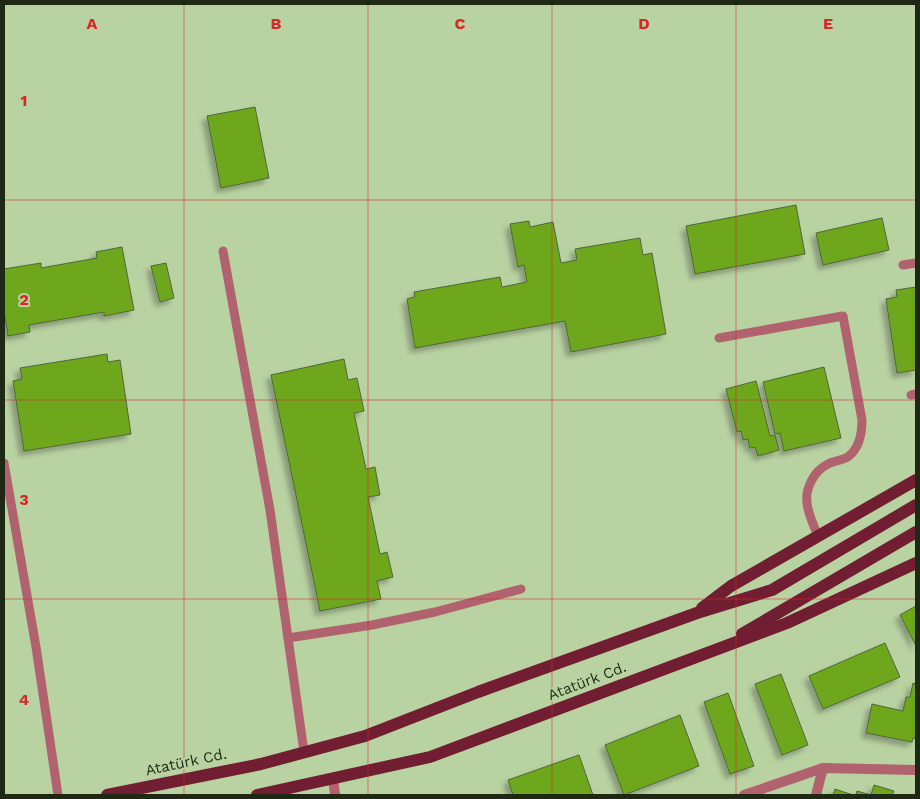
<svg xmlns="http://www.w3.org/2000/svg" width="920" height="799" viewBox="0 0 920 799" font-family="'Work Sans',sans-serif">
<style>
.building{fill:#6ea71f;stroke:#50663a;filter:url(#shadow)}
.lines{fill:none;stroke-linecap:round;stroke-linejoin:round}
.service{stroke:#b1626f;stroke-width:9}
.minor{stroke:#b1626f;stroke-width:10}
.primary{stroke:#711e32;stroke-width:12}
.grid{fill:none;stroke:#d62828;stroke-width:1;stroke-opacity:0.55}
.labels{text-anchor:middle;dominant-baseline:central;stroke-width:4;stroke-linejoin:round;paint-order:stroke}
.street-label{font-size:15px;fill:#1e2815;stroke:#b9d2a2}
.grid-label{font-size:16px;text-anchor:middle;font-weight:bold;fill:#d62828;stroke:#b9d2a2;stroke-width:4;stroke-linejoin:round;paint-order:stroke}
</style>
<defs>
<filter id="shadow"><feDropShadow dx="-4.5" dy="4.5" stdDeviation="2.5" flood-color="#0004"/></filter>
</defs>
<rect width="100%" height="100%" fill="#b9d2a2"/>
<!-- building -->
<g class="building">
<path d="M255,107L269,178L221,188L207,116Z"/>
<path d="M796,205L805,254L695,274L686,226Z"/>
<path d="M882,218L889,250L823,265L816,233Z"/>
<path d="M529,221L530,227L553,222L561,263L577,260L575,249L640,238L643,255L652,253L666,334L571,352L565,321L415,348L407,299L415,297L414,292L500,277L502,287L527,282L524,265L518,267L510,224Z"/>
<path d="M122,247L134,310L104,316V312L29,325L30,332L8,336L4,310V269L41,263V268L97,258L96,252Z"/>
<path d="M166,263L174,298L160,302L151,266Z"/>
<path d="M916,287V370L897,373L886,299L897,297L896,290Z"/>
<path d="M107,354L108,362L120,360L131,434L24,451L13,381L22,379L20,368Z"/>
<path d="M344,359L348,380L357,378L364,411L354,413L366,469L375,467L380,495L368,497L380,554L387,552L393,577L377,581L381,599L320,611L271,375Z"/>
<path d="M824,367L841,438L784,451L780,433L775,434L763,382Z"/>
<path d="M756,381L770,436L775,435L779,450L758,456L755,447L750,448L748,439L743,440L741,431L737,432L726,389Z"/>
<path d="M916,606V646L900,615Z"/>
<path d="M885,643L900,677L823,709L809,676Z"/>
<path d="M781,674L808,745L782,755L755,684Z"/>
<path d="M913,683L916,684V739L913,738L912,742L866,733L872,704L903,711L906,697H910Z"/>
<path d="M728,693L754,766L730,774L704,702Z"/>
<path d="M680,715L699,766L624,795L605,745Z"/>
<path d="M579,755L593,795H513L508,780Z"/>
<path d="M874,785L894,791L892,795H856L857,791L871,795Z"/>
<path d="M835,789L853,795H833Z"/>
</g>
<g class="lines">
<!-- service -->
<g class="service">
<path d="M223,251L270,510L304,752"/>
<path d="M903,265L916,263"/>
<path d="M719,338L843,316L862,420C862,433 860,447 849,456C844,460 834,461 828,464C814,471 805,488 807,503C808,514 814,526 818,536"/>
<path d="M911,395L916,394"/>
<path d="M4,463L36,647L58,795"/>
<path d="M288,638L372,625L435,612L521,589"/>
</g>
<!-- minor -->
<g class="minor">
<path d="M333,778L335,795"/>
<path d="M744,795L823,768L916,770"/>
<path d="M816,795L823,768"/>
</g>
<!-- primary -->
<g class="primary">
<path d="M702,608L731,586L916,480"/>
<path d="M742,634L916,532"/>
<path d="M107,795L261,764L365,736L478,692L697,613L772,590L916,505"/>
<path d="M257,795L430,757L787,623L916,563"/>
</g>
</g>
<!-- grid -->
<path class="grid" d="M184,4V795M368,4V795M552,4V795M736,4V795M4,200H916M4,400H916M4,599H916"/>
<g class="labels">
<!-- street labels -->
<g class="street-label">
<text transform="translate(587 681) rotate(-21)">Atatürk Cd.</text>
<text transform="translate(186 762) rotate(-12)">Atatürk Cd.</text>
</g>
</g>
<g class="grid-label">
<text x="92" y="29">A</text>
<text x="276" y="29">B</text>
<text x="460" y="29">C</text>
<text x="644" y="29">D</text>
<text x="828" y="29">E</text>
<text x="24" y="106">1</text>
<text x="24" y="305">2</text>
<text x="24" y="505">3</text>
<text x="24" y="705">4</text>
</g>
<!-- border -->
<rect width="920" height="799" fill="none" stroke="#1e2815" stroke-width="10"/>
</svg>
